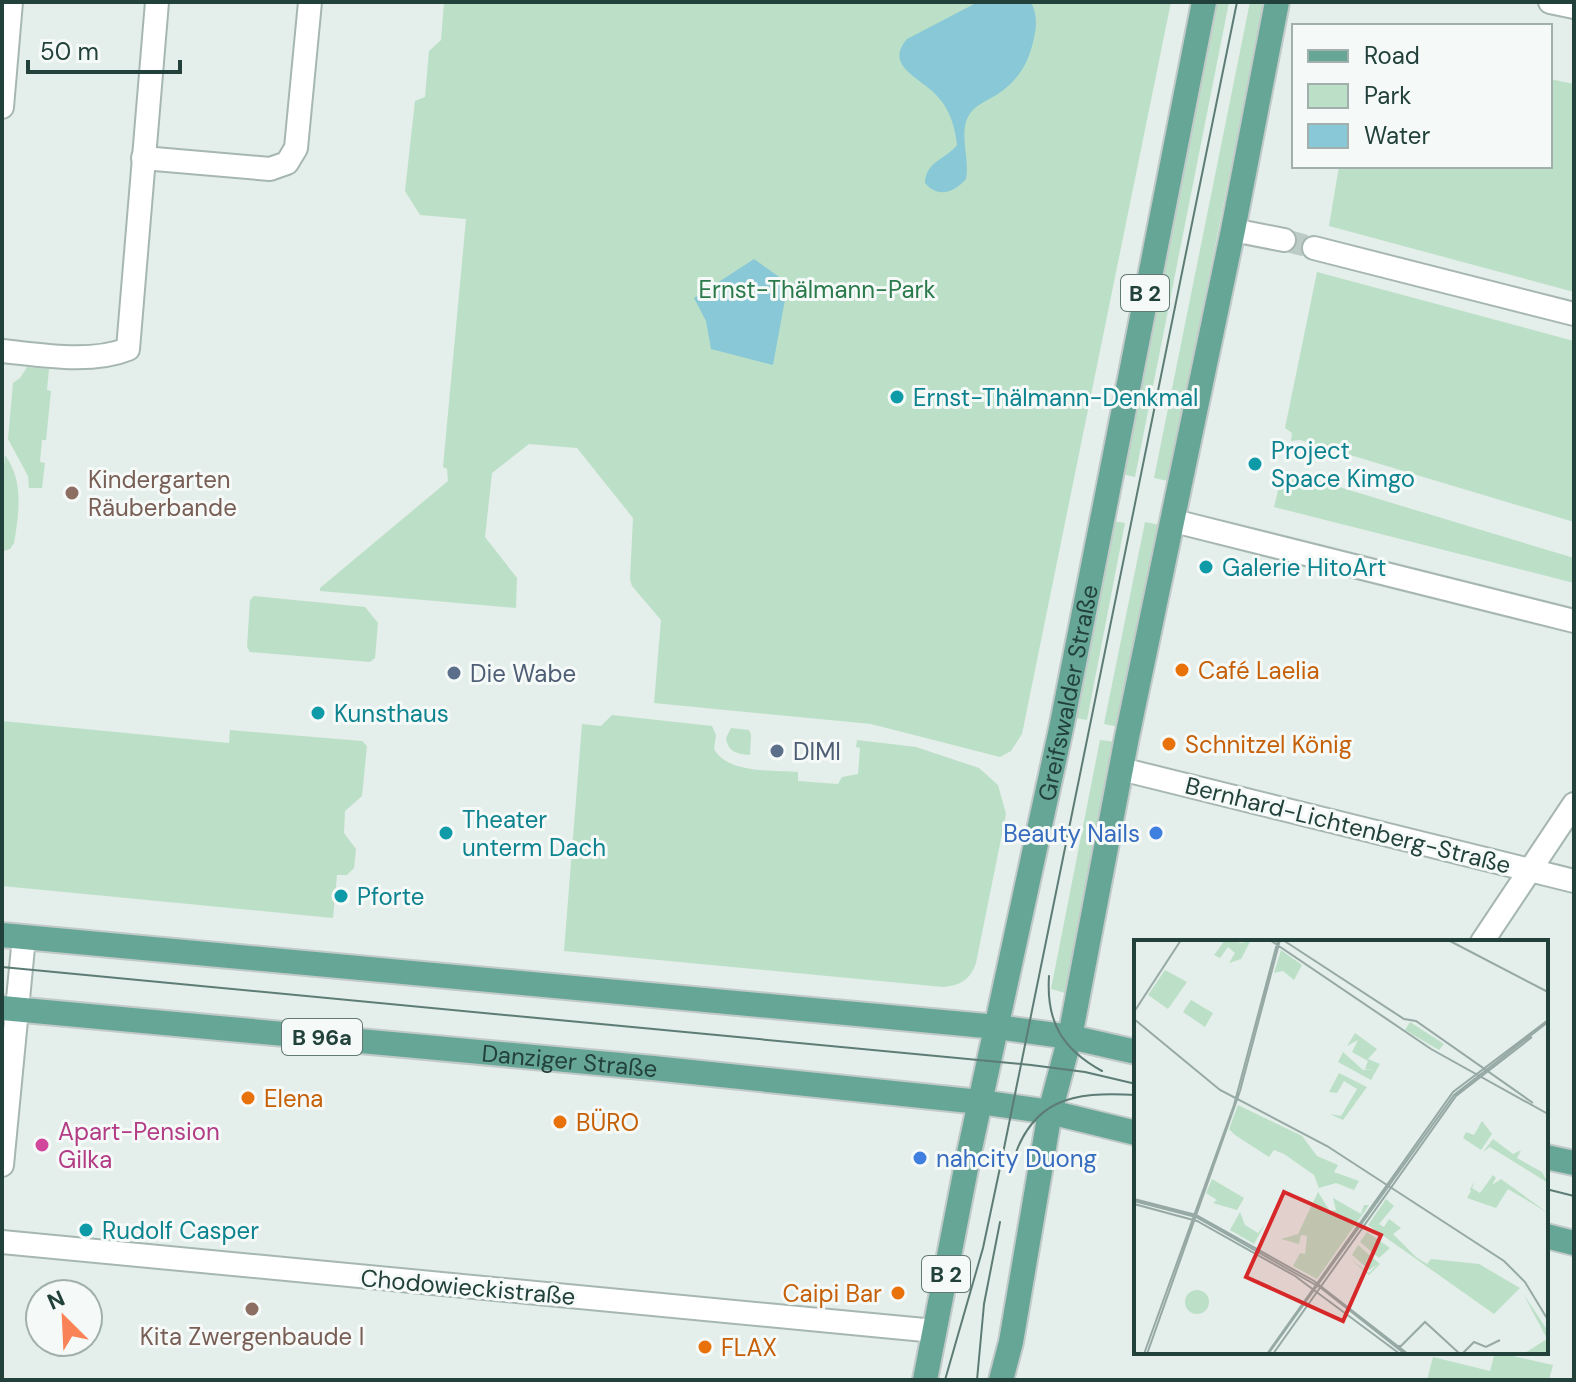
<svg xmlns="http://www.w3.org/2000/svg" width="1576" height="1382" viewBox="0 0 1576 1382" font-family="'DM Sans',sans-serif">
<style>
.green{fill:#bce0c7}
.water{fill:#89c8d6}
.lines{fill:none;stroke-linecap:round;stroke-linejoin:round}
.minor-tunnel{stroke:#bdcbc7;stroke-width:22;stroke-dasharray:22 11;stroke-linecap:butt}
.minor-casing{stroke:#a6b7b2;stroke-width:26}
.major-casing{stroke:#c1cac8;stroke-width:28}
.minor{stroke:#fff;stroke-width:22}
.major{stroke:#66a697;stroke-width:24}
.tram{stroke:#5d7c75;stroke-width:2}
.culture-dot{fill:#0f9aa8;stroke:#f5faf8;stroke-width:3}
.education-dot{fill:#8d6e63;stroke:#f5faf8;stroke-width:3}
.food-dot{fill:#e8710a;stroke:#f5faf8;stroke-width:3}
.service-dot{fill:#5c6f8a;stroke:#f5faf8;stroke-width:3}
.shop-dot{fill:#3f7fe0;stroke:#f5faf8;stroke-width:3}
.hotel-dot{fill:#d1479c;stroke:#f5faf8;stroke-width:3}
.labels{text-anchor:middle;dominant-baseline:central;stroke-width:6;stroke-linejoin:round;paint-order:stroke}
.shield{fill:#f5faf8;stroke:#617873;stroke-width:2}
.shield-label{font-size:22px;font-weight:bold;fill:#22413a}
.park-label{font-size:24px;fill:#2a7a4b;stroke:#f5faf8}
.culture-label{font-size:24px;fill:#0d838f;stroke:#f5faf8;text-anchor:start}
.education-label{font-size:24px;fill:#785e54;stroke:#f5faf8;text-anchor:start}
.food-label{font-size:24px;fill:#c56008;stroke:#f5faf8;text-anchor:start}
.service-label{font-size:24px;fill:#4e5e75;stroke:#f5faf8;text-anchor:start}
.street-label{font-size:24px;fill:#22413a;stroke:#f5faf8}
.shop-label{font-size:24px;fill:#366cbe;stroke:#f5faf8;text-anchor:end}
.hotel-label{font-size:24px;fill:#b23c85;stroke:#f5faf8;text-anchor:start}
.inset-road{fill:none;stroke:#96a9a4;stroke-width:2}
.view{fill:#d62828;fill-opacity:0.15;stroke:#d62828;stroke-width:4}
.inset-edge{fill:none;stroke:#22413a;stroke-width:4}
</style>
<rect width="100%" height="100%" fill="#e4eeea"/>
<!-- green -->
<g class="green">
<path d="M444,2H1171L1022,734L1011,751L1000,757L871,724L654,703L661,620L632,586L630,579L633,518L577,448L529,444L492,473L485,537L517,578L516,608L320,591V588L448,481L447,469L443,467L466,219L420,215L405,191L415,101L425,97L429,51L441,40Z"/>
<path d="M1215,2H1229L1135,477L1122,474Z"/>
<path d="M1250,2H1264L1168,481L1154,478Z"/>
<path d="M1550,79L1574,84V292L1329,226L1339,166H1550Z"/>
<path d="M1317,272L1574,341V522L1300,440L1291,441L1292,433L1285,428Z"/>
<path d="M27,367L49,369L47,390L51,391L46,440H42L40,462L45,463L42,488H29L28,476L8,439L13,383L20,378Z"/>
<path d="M5,455C24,481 19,513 14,543L10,549L4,551L2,549V491Z"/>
<path d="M1283,470L1574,558V583L1274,507Z"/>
<path d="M1113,521L1125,523L1087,720L1075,718Z"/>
<path d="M1145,522L1160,525L1119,727L1104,724Z"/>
<path d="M254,596L365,607L378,623L375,658L370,662L250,652L247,647L250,600Z"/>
<path d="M612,715L712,726L716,735L714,749C728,774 773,770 798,772V781L838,784L842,777L858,774L860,748L856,747L857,740L916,747L979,768L998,785L1006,814L976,963C971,979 960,986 943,987L564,951L582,724L601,726Z"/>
<path d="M2,721L229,743L230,730L362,741L367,746L362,796L345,811L344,833L356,849L354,868L347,875H337L333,918L2,886Z"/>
<path d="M731,728L749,730L751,735L750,755C737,754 728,752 726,738Z"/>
<path d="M1100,740L1116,742L1065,993L1051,989Z"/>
<path d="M1495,1352L1553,1365L1549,1380H1427L1433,1357L1490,1371Z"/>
</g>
<!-- water -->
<g class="water">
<path d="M978,2H1031C1037,14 1037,25 1034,38C1029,62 1019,80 998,94C987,101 974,105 968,117C959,134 970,160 966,179C955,192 938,199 925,183C926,161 945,160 957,145C955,127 950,110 938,97C922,78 883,67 907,39Z"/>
<path d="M754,259L788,283L773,365L711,349L706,321L694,298Z"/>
</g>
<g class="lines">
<!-- minor-tunnel -->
<path class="minor-tunnel" d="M1284,240L1314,248"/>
<!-- minor casing -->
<g class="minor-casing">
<g id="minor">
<path d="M1550,2L1574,7"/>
<path d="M2,107L11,2"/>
<path d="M143,158L270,169L287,163L296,148L310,2"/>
<path d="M1233,230L1284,240"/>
<path d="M1314,248L1574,314"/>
<path d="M2,351C41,355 91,364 128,349L157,2"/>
<path d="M1174,521L1574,621"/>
<path d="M1121,769L1574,881"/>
<path d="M1482,942L1574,804"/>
<path d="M2,1165L24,937"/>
<path d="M2,1242L935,1331"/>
</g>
</g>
<!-- major casing -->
<g class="major-casing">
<g id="major">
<path d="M2,935L997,1027L1070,1037L1136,1052"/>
<path id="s1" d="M2,1008L653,1068L980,1102L1050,1112L1136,1133"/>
<path d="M1546,1157L1574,1163"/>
<path d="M1546,1236L1574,1243"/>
<path id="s2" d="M925,1380L969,1153L1062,724L1204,2"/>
<path d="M1001,1380L1011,1342L1050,1112L1070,1037L1127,737L1233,230L1277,2"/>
</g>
</g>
<!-- minor -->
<use href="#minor" class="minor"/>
<!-- major -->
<use href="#major" class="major"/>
<!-- tram -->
<g class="tram">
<path d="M2,967L1031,1065L1085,1072L1136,1084"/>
<path d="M1049,976C1046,1022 1062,1049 1102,1071"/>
<path d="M1011,1167C1030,1099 1072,1091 1136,1095"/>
<path d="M1546,1189L1574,1196"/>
<path d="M945,1380L983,1248L1001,1163L1237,2"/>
<path d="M977,1380L984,1304L1000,1222"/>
</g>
</g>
<!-- markers -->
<g class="culture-dot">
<circle cx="897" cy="397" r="8"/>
<circle cx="1255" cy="464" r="8"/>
<circle cx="1206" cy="567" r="8"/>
<circle cx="318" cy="713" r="8"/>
<circle cx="446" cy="833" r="8"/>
<circle cx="341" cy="896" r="8"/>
<circle cx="86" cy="1230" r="8"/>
</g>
<g class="education-dot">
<circle cx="72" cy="493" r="8"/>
<circle cx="252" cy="1309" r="8"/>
</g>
<g class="food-dot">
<circle cx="1182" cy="670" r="8"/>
<circle cx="1169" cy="744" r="8"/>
<circle cx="248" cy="1098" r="8"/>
<circle cx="560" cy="1122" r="8"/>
<circle cx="898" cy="1293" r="8"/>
<circle cx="705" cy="1347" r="8"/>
</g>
<g class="service-dot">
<circle cx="454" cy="673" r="8"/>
<circle cx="777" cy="751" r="8"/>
</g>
<g class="shop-dot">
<circle cx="1156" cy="833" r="8"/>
<circle cx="920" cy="1158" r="8"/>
</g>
<circle class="hotel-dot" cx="42" cy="1145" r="8"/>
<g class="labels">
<!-- shield labels -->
<g class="shield">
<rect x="1121" y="275" width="48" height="36" rx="6"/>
<rect x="282" y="1019" width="80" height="36" rx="6"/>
<rect x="922" y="1256" width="48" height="36" rx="6"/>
</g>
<g class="shield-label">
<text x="1145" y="293">B 2</text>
<text x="322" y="1037">B 96a</text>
<text x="946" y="1274">B 2</text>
</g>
<!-- park labels -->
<g class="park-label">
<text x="817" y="289">Ernst-Thälmann-Park</text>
</g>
<!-- culture labels -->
<g class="culture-label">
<text x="913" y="397">Ernst-Thälmann-Denkmal</text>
<text x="1271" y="450">Project<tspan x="1271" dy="28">Space Kimgo</tspan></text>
<text x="1222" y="567">Galerie HitoArt</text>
<text x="334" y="713">Kunsthaus</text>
<text x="462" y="819">Theater<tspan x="462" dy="28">unterm Dach</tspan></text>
<text x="357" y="896">Pforte</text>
<text x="102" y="1230">Rudolf Casper</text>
</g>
<!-- education labels -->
<g class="education-label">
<text x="88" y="479">Kindergarten<tspan x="88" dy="28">Räuberbande</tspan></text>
<text x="252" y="1336" text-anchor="middle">Kita Zwergenbaude I</text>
</g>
<!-- food labels -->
<g class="food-label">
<text x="1198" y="670">Café Laelia</text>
<text x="1185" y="744">Schnitzel König</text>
<text x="264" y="1098">Elena</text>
<text x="576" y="1122">BÜRO</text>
<text x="882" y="1293" text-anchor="end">Caipi Bar</text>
<text x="721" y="1347">FLAX</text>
</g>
<!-- service labels -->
<g class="service-label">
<text x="470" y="673">Die Wabe</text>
<text x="793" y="751">DIMI</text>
</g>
<!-- street labels -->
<g class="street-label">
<text stroke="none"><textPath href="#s2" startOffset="702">Greifswalder Straße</textPath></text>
<text transform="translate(1348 825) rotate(14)">Bernhard-Lichtenberg-Straße</text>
<text stroke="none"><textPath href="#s1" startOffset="570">Danziger Straße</textPath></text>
<text transform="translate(468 1287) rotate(5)">Chodowieckistraße</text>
</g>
<!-- shop labels -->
<g class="shop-label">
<text x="1140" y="833">Beauty Nails</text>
<text x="936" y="1158" text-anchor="start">nahcity Duong</text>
</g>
<!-- hotel labels -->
<g class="hotel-label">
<text x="58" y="1131">Apart-Pension<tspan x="58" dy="28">Gilka</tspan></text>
</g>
</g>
<!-- overview -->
<g transform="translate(1134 940)">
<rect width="414" height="414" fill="#e4eeea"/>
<path d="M91,0L108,3L117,0L107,19L95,23L101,13L94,7L86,18L80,15ZM147,10L168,25L160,40L149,31L140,33ZM31,30L53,42L34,69L14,55ZM57,60L79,73L71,87L49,72ZM276,82L310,104L305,110L271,90ZM221,93L243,109L234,119L246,124L237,140L204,122L209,112L229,130L240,129H231L234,121L218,112L224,100L213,106ZM205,133L233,147L209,180L196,174L207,176L223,149L210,141L203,153L195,152ZM104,165L168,196L183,216L204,225L200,232L225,241L220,250L202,243L185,248L180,235L150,214L140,210L135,217L101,195L95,189ZM348,181L358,194L347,210L329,198L332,192L340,195ZM359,199L379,214L387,210L383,218L408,232L414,243L356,207L349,212ZM359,235L362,238L358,245L367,239L414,273L374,249L362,268L333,258L337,251L336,249L341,241L338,248L346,253ZM78,239L110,258L103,270L79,263L83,260L72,253ZM184,252L196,271L202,270L199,258L227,274L230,265H235L183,339L159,326L166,313L171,314L173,296L167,295L165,304L147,299L164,294ZM252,259L260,266L245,284L250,287L255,279L267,288L259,294L282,317L293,324L297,319L345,324L386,348L360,374L234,285ZM106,272L111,285L124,293L131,284L120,304L96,290ZM233,292L256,308L245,318L226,302ZM224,305L246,324L235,335L215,318L235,333L244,324L235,330L218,315ZM51 362a12 12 0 1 1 24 0a12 12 0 1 1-24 0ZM390,355L414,391V414H389L413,399Z" fill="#bce0c7"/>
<path class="inset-road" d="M136,0L297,109L414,174M149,0L270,79L282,81L399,163M314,0L414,52M0,72L47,0M0,79L86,150L193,206L370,321L391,342L414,380M0,259L62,275L180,341L274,414M0,261L62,277L101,299L187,348L271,414M0,264L63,281L161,336L266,414M260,406H267L291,382L326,414M10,414L100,165L144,0M13,414L106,151L146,0M133,414L319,152L414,80M134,414L320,155L414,82M139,414L322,156L398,97M328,414L340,402L352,407L366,400"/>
<path class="view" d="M150,252L247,295L209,381L112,337Z"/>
<rect width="414" height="414" class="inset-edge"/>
</g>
<!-- border -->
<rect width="1576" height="1382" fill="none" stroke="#22413a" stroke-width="8"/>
<!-- legend -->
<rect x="1292" y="24" width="260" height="144" fill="#f5faf8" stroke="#a1b0ac" stroke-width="2"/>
<rect x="1308" y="50" width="40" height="12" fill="#66a697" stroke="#a1b0ac" stroke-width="2"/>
<text x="1364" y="64" font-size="24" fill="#22413a">Road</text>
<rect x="1308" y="84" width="40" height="24" fill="#bce0c7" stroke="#a1b0ac" stroke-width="2"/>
<text x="1364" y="104" font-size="24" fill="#22413a">Park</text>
<rect x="1308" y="124" width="40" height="24" fill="#89c8d6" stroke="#a1b0ac" stroke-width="2"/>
<text x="1364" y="144" font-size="24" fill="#22413a">Water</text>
<!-- north arrow -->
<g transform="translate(64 1318) rotate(336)"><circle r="38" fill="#f5faf8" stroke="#a1b0ac" stroke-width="2"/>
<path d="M0-6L14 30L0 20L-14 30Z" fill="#f98357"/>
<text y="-12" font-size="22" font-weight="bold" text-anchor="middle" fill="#22413a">N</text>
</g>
<!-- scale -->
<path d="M28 60v12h152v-12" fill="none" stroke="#22413a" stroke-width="4"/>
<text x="40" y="60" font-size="24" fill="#22413a" stroke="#f5faf8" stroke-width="6" paint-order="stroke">50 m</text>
</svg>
